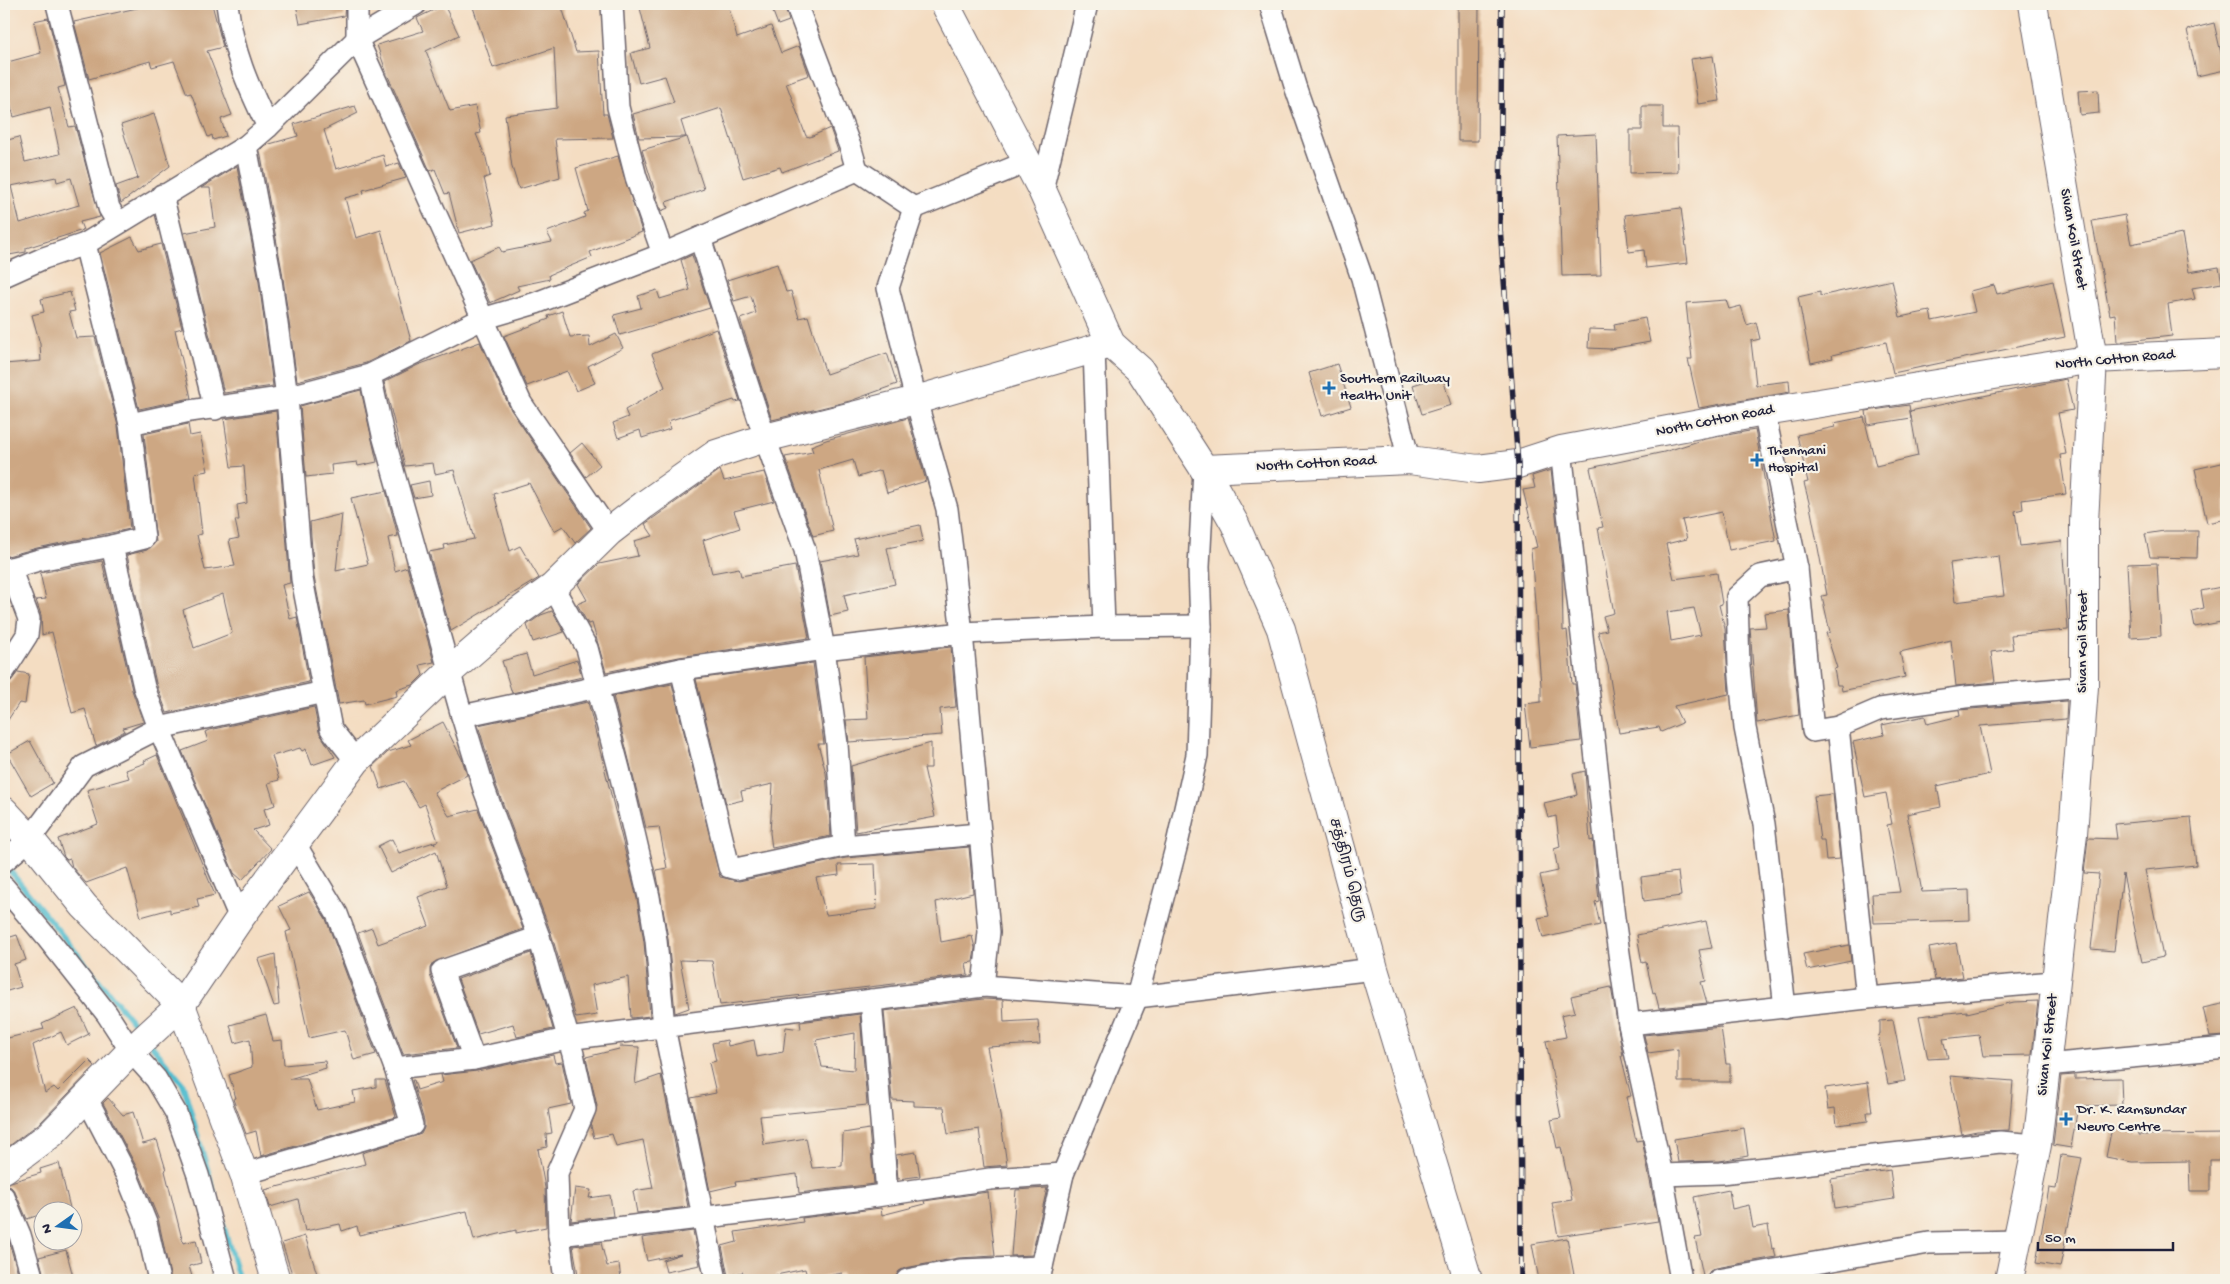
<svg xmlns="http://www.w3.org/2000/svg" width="2230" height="1284" viewBox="0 0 2230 1284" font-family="'Gochi Hand','Noto Sans Tamil',sans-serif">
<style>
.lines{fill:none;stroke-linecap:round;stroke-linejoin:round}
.stream{stroke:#53bdcf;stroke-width:5.5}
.building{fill:#cda783;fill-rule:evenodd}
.street-casing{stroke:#6c636a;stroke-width:24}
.secondary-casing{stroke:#6c636a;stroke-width:30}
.street{stroke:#fff;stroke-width:21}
.secondary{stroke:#fff;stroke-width:28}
.rail-casing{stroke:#22223b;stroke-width:5.5}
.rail{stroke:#f7f3e8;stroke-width:4;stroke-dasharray:11;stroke-linecap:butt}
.poi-dot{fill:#1f6fb2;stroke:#f7f3e8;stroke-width:2}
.labels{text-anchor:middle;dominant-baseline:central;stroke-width:4.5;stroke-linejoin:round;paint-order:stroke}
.street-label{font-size:15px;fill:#22223b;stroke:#f7f3e8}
.poi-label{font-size:15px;fill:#22223b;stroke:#f7f3e8;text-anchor:start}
</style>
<rect width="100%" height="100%" fill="#f7f3e8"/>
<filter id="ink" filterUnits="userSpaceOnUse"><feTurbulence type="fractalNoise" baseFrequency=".02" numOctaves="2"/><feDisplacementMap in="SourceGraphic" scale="10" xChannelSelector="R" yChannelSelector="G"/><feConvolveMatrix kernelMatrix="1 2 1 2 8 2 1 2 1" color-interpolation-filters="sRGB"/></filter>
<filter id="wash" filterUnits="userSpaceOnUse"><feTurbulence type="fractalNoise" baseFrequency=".0096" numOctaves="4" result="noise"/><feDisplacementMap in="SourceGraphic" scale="20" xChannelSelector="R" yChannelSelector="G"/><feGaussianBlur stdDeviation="1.12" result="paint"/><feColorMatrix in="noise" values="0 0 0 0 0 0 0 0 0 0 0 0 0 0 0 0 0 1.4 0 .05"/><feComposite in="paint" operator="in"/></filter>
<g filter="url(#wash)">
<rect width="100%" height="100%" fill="#f4ddc2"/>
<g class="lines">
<!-- stream -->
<g class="stream">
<path d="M6,866L140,1031"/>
<path d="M149,1042L183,1084L239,1280"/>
</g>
</g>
<g id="blocks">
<!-- building -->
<g class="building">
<path d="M155,4H212L223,47L207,51L232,115L221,119L226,136L213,140L212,135L208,137L191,93L187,94L174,61L152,67L150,61L89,79L74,22Z"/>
<path d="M296,4H345L344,16L300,24Z"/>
<path d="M472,4H561L576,52L599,51L603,114H607L613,138L555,139L560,177L519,189L512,167L505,115L557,108L554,48L493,68Z"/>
<path d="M639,4H728L737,38L771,26L781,53L799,46L809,75L786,83L806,136L810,137L830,128L838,151L782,172L780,167L743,178L721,108L681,121L686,137L639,138L633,114L674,102L665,76L639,83L631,53L650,48Z"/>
<path d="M770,4H784L789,21L778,25Z"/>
<path d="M1458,4H1479L1478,141H1458Z"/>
<path d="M444,5L459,35L426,51L450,111L475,106L481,133L476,134L486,158L490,176L484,178L495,224L459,233L449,193L445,194L435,169L430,171L387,74L377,45L423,31L417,18Z"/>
<path d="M48,18L65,86L58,88L69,127L75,126L100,217L80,222L83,230L26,248V252L9,255L4,234V173L7,172L4,159V141L19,137L25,162L60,154L50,107L14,117L4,82V63L41,53L34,21ZM56,177L57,182L71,178L79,205L20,223L11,186Z"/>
<path d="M2214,23L2225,70L2197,76L2187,30Z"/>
<path d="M1713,56L1720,101L1698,104L1691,59Z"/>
<path d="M2098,90L2099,113L2080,115L2078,91Z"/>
<path d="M355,106L358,113L324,130L336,169L383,155L386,167L399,163L406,178L363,190L364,193L345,198L356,238L381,230L411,341L366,363L297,381L282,271L260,151L266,145L298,136L294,124Z"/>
<path d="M1642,106H1663V128H1677L1678,172L1630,173V130H1642Z"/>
<path d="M154,114L170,166L121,203L116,186L138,178L121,125Z"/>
<path d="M1596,134L1601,275L1562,276L1557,136Z"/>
<path d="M687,137L704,189L666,202L668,208L661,211L642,150Z"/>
<path d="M618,156L642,232L590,252L592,257L549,275L550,279L517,286L519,290L490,303L470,260L499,247L502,252L552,242L547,232L585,217L584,213L588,211L576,168Z"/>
<path d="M237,166L258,275L273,386L224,393L184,233L215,227L210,188H201Z"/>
<path d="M1681,208L1688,263L1646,268L1644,250L1629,252L1625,215Z"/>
<path d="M2125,215L2131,244L2182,234L2189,272L2219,267L2222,283L2192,288L2195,299L2168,304L2172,336L2117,342L2115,314L2110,315L2092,221Z"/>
<path d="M132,237L139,250L161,244L182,328L175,330L191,398L139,409L100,253Z"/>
<path d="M692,255L710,308L620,335L614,315L641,308L638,296L657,290L660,299L690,290L681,260Z"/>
<path d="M777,264L786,292L791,291L799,318L808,316L826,374L887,353L897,384L850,401L772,420L740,319L756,313L751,296L734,301L727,280Z"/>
<path d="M1892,280L1900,317L1930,311L1932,321L1975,312L1970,291L1994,285L1997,294L2053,281L2065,337L1893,373L1886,342L1832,355L1833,358L1811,363L1798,297L1820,292V296Z"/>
<path d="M70,292L75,311L69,312L76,338L95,337L118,426L130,529L37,548L4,557V364L41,361L40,344L32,315L44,312L41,299Z"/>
<path d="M1726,300L1729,309L1741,306L1747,325L1756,322L1760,339L1751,341L1756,385L1789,381L1790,392L1699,408L1688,359H1692L1686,303Z"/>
<path d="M562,311L570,337L589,336L590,347L616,334L623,348L588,366L595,383L576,391L567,371L527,386L504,336L549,319L548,316Z"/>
<path d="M1645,318L1650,342L1610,349L1588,348L1589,329L1615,330L1614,324Z"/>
<path d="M716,329L740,401L735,402L734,400L668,421L670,429L642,438L640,430L618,438L613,423L628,417L625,410L665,387L652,354Z"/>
<path d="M480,342L511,410L591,528L575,543L563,526L554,531L529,483L494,494L510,551L520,546L539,578L451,631L429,552L445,549L444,545L474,539L454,470L435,474L433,463L405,466L384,382L418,365Z"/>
<path d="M1337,364L1351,407L1322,416L1309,373Z"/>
<path d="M1442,376L1451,405L1422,414L1413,385Z"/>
<path d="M2066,379L2073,410L2058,413L2066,454L2060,455L2066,494L2022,500L2023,509L2015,511L2020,546L2062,541L2068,630L2011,635L2013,649L1991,652L1995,682L1956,686L1951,640L1900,652L1905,677L1842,691L1841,685H1837L1834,669L1837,668L1826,633L1830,632L1822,596L1827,595L1810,506L1804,483L1808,482L1797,435L1835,427L1834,423L1864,417L1876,466L1918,456L1910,411ZM1999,556L2004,596L1955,602L1950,563Z"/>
<path d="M361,390L377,462L358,466L357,462L331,465L332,474L306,477L300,406Z"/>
<path d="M1909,405L1911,418L1868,425L1866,411Z"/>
<path d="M276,411L290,583L282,585L290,619L297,617L309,682L167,713L156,683L127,555L147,550L156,542L144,434L188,424L190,436L200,434L208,471L195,473L202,534L197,535L205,570L235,566L229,540L239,538L235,520H239L237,505L247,503L244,466L231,467L224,419ZM223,594L232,633L194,648L183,610Z"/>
<path d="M908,418L926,481L887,493L881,470L858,477L853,460L819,470L833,531L813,536L785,457L813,452L811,446L826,440Z"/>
<path d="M1755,430L1776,541L1729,550L1722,512L1682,520L1687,539L1666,544L1674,579L1717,573L1722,604L1719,605L1725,629L1729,694L1674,706L1682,723L1661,732L1659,727L1619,733L1608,666L1598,632L1607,630L1603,616L1614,613L1598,528L1603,527L1590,468L1664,452L1705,439ZM1694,608L1701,635L1671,641L1667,612Z"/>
<path d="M582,443L600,465L586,477L570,453Z"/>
<path d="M2226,462V519L2207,523L2195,469Z"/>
<path d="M720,470L724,481L764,472L774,501L734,511L740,528L703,540L712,573L739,568L741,576L795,566L809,638L679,657L606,672L592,623L588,624L577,604L587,600L578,584L599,564L638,556L634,541L653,536L645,524Z"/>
<path d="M1551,470L1562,570L1563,631L1567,630L1572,684H1575L1581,741L1530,747L1525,704L1541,702V686L1531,549L1537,547L1523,490L1535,488L1532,476Z"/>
<path d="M429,481L431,495L414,498L410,485Z"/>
<path d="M386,491L398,536L388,538L395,571L407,567L434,662L420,665L423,675L413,685L396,690L397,696L365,704L364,700L339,704L314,577L310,522L342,514L336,571L368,564L351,498Z"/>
<path d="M920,525L923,541L887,548L895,584L844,595L848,612L830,616L820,561L858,554L854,539Z"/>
<path d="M2164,531H2198L2197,558L2150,557L2145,534Z"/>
<path d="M102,561L132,690L143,722L123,728L125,731L96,746L85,709L72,713L52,632L42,635L41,615L36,600L46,599L40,573Z"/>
<path d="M2157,563L2161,636L2131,638L2127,564Z"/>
<path d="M2226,586V621L2195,627L2192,611L2204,608L2201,591Z"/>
<path d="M1789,610L1799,715L1757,723L1750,628L1766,627L1764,613Z"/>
<path d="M552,611L564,632L533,642L527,625L541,615Z"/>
<path d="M951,647L956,707L940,709L942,735L849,742L846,720L868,719L864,657Z"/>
<path d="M526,654L532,674L577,660L582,677L512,693L502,661Z"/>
<path d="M813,663L824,744H818L826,773L831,836L772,848L770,833L773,784L741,791L743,800L726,804L696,679Z"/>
<path d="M18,672L29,674L25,704L19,703L4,726L6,683L10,682Z"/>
<path d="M672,684L720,877L739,881L846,858L969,847L973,893L936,902L941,942L972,936L975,948L973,962L966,963L968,975L720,1005L712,961L680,960L689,1008L675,1013L668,938L656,870L667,868L659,827L646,828L613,696ZM875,864L877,909L826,915L816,878L839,875L838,865Z"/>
<path d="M2067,701L2066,719L1980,726L1990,774L1937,786L1941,807L1907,814L1922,892L1969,890L1970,920L1874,923L1872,894L1900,892L1887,825L1892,824L1886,793L1865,797L1853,742L1884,735L1882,725L1925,716L1927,724L1960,716L1959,710Z"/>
<path d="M588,702L637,899L644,942L650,1016L631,1018L628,977L592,985L597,1015L576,1018L551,933L496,785L478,725Z"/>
<path d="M314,707L319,732L335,757L312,765L306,749L302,751L300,748L272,756L279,780L268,783L275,805L264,809L269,825L253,830L271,849L242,880L234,873L182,751L208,741L205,732L209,730Z"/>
<path d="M443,722L462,759L467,775L434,792L449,816L478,809L523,929L433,963L430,968V975L457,1048L403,1054L358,933L372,928L378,944L429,926L418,897L447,886L436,851L391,873L378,846L392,839L399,853L434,842L435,844L434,842L438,841L425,804L419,807L404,781L381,789L373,766L388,752L411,745L408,740Z"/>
<path d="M30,741L53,783L31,796L7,754Z"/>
<path d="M931,743V768H924L935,817L856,832L851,766Z"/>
<path d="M157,755L215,895L197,899L199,907L170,913V909L141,917L127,868L86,883L72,867L70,859L67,860L64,857L58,839L98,824L87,790L129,778L126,770L145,763L144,761Z"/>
<path d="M1585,771L1590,841L1593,840L1599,901L1595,902L1600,925L1543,938L1538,918L1549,916L1540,875L1558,871L1554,849L1560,847L1556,816L1548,818L1544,803L1577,795L1573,774Z"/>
<path d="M1833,794L1840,859L1826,860L1824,840H1820L1814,796Z"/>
<path d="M2191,817L2196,865L2145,870L2163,957L2142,962L2123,874L2114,951L2091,949L2099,874L2084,873L2088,838L2117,839L2115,824Z"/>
<path d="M1678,872L1681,896L1644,901L1641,877Z"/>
<path d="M309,892L326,919L376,1054L354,1060L345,1030L309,1038L286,932L291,930L279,906Z"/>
<path d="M1706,921L1712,948L1699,950L1706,981L1701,982L1707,1003L1659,1008L1655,992L1653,993L1646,962L1642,963L1637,935Z"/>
<path d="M17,935L26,960L14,964L21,987L4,992V939Z"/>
<path d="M1956,943L1963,977L1935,980L1929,948Z"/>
<path d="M1849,945L1851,961L1807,970L1803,954Z"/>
<path d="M531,953L553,1029L517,1037L513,1024L478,1034L458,979Z"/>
<path d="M275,954L279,1005L274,1006L258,959Z"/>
<path d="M1611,987L1623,1056H1621L1631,1096L1626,1097L1636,1141L1642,1140L1658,1221L1558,1236L1552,1203L1572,1200L1561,1147L1557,1148L1551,1120L1561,1118L1546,1041L1566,1037L1561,1015L1575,1012L1571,996Z"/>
<path d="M983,999L1003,1000L1004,1022L1038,1020L1040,1044L987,1047L999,1108L1007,1165L984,1167L979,1129L948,1134L944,1107L914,1106V1101L892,1100L884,1011Z"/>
<path d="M2038,1001L2032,1055L1983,1056L1979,1035L1943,1039L1948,1058L1928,1059L1919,1016L1967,1011V1013L2014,1002Z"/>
<path d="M2226,1003V1036L2210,1037L2203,1008Z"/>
<path d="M77,1008L89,1034L67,1045L61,1032L33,1045L45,1093L54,1087L58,1091L89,1060L95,1066L41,1122L4,1150V1039L44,1029L42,1024Z"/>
<path d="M860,1014L867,1105L760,1116L764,1145L806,1138L812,1168L842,1166L843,1133L869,1129L874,1184L799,1193L797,1174L735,1182L736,1185L710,1191L691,1098L716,1093L709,1063L716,1061L712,1043L727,1040L728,1046L754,1040L757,1057L783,1052L786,1027L801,1029L800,1022ZM855,1033L854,1070L822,1067L816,1040Z"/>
<path d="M266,1015L273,1041L282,1040L284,1065L325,1061L326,1068L289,1079H307L317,1110L355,1102L353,1091L376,1087V1080H385L396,1117L261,1156L256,1131L246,1134L233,1099L236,1098L229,1075L252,1067L250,1039L235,1043L230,1025Z"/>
<path d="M1893,1020L1905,1081L1888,1084L1878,1035L1880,1034V1021Z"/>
<path d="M1721,1027L1726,1064H1730V1082H1678V1049L1648,1053L1644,1035Z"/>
<path d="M620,1046L639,1047L635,1084L661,1075L688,1207L637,1213L633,1191L653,1188L643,1140L616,1146L612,1134L594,1138L591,1126L597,1106L586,1057L619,1049Z"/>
<path d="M553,1055L555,1063L562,1062L571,1104L548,1109L552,1133L546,1134L547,1147L538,1149L545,1188L546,1227L516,1233V1230L474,1240L467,1211L359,1235L357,1226L342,1231L340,1224L305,1231L298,1199L270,1207L265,1190L365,1164L362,1153L421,1134L424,1128V1121L412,1080H414L417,1090L443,1082L441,1075L477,1071Z"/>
<path d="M2075,1075V1079L2121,1078L2122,1105L2078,1106L2071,1148L2053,1145L2061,1076Z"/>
<path d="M1950,1076L2013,1081L2009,1130L1977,1131L1962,1134Z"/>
<path d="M1868,1082L1872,1112H1867L1868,1121L1837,1125L1835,1108L1828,1109L1825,1088Z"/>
<path d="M108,1098L123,1115L133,1112L143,1144L157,1140L166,1170L165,1171L183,1243L196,1240L201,1263L189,1266L193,1280H171L158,1218L138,1170L103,1103Z"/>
<path d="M2112,1127L2138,1132V1135L2226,1134V1160H2210V1191H2190L2189,1161L2132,1162L2106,1157Z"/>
<path d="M1744,1128L1748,1156L1720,1161L1678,1162L1674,1139Z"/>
<path d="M916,1152L920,1176L898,1179L896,1155Z"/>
<path d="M2061,1155L2082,1158L2060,1267L2036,1263L2049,1188L2056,1189Z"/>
<path d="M59,1163L71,1212H42V1214L27,1219L15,1192L11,1187L4,1184L41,1173L40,1169Z"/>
<path d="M1890,1170L1894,1199L1835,1208L1831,1179Z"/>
<path d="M575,1188L591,1190L589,1198L610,1195L613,1216L571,1221Z"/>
<path d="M1047,1188L1032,1255L1011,1256L1016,1190Z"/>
<path d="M1729,1190L1732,1209L1749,1205L1753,1228L1768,1225L1772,1249L1774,1248L1776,1257L1716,1268L1710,1271L1704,1280L1695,1238L1702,1237L1694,1197Z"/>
<path d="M988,1192L995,1256L958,1258L905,1268L899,1271L895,1279L889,1280H843L842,1273L808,1280L805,1269L776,1275L778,1280H745L743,1272L728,1276L722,1246L737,1242L735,1232L803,1222L802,1218L881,1208L882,1215L925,1204L924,1201Z"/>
<path d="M693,1231L700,1265L666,1272L663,1260L681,1254L647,1261L642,1238Z"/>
<path d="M305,1236L319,1280H294L282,1243Z"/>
<path d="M1567,1238L1575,1280H1539L1532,1244Z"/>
<path d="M4,1242H9L20,1280H4Z"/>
<path d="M601,1243L607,1266L619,1264L621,1280H579L573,1246Z"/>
<path d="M66,1250L74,1280H45L39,1257Z"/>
</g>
</g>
</g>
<g filter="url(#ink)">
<use href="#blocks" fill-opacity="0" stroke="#6c636a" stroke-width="1"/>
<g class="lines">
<!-- street casing -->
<g class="street-casing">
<g id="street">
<path d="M57,4L109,208L118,223"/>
<path d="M357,4V39L521,403L609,532"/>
<path d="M612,4L618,107L636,177L663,254"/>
<path d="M796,4L851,149L857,170L914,208L888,288L916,400L947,509L962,633L989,932L983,986"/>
<path d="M1270,4L1296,89L1362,278L1409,460"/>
<path d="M268,127L357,39L416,4"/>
<path d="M246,146L270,273L287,397L302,579L331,729L356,761"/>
<path d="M1042,190L1087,4"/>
<path d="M162,195L215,409"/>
<path d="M914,208L1027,162"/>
<path d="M700,238L765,438L805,550L824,649L837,744L844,846"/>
<path d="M85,244L130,424L144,538L112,546L144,687L159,728L240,918"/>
<path d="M4,276L44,258L85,244L246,146L268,127C247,84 233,52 227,4"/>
<path d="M1094,349L1104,627"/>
<path d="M370,375L383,435L462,716L484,789L539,937L573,1054L585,1109L557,1173L559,1235L565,1280"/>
<path d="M1764,412L1797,568L1813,731L1838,727L1880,709L1965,697L2084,687"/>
<path d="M130,424L190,411L287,397L370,375L482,319L536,303L663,254L857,170"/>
<path d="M1561,450L1614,918L1629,1024L1662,1175L1681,1280"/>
<path d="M4,570L39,560L112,546"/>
<path d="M553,587L587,648L619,769L649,897L656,940L664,1027L716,1280"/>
<path d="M681,669L729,867L736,869L844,846L979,834"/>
<path d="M4,671L27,635L29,619L10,568"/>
<path d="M462,716L681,669L824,649L962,633L1104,627L1201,626"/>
<path d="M1838,727L1867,998"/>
<path d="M4,861L30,839L84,766L159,728L324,692"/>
<path d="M4,887L48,939L107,1014L131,1051L156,1079L176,1113L198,1175L226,1280"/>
<path d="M871,1000L887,1193"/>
<path d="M1785,1008L1764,824L1745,728L1739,666L1737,597L1760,576L1797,568"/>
<path d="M1629,1024L1867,998L2054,982"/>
<path d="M474,1059L442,971L539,937"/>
<path d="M2046,1065L2226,1048"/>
<path d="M395,1068L474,1059L567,1039L983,986L1137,997L1374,969"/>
<path d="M86,1097L127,1176L146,1223L159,1280"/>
<path d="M244,1174L412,1125L395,1068L337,914L295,844"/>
<path d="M1662,1175L1721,1173L2000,1142L2037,1145"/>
<path d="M4,1197L20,1235L33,1280"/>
<path d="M559,1235L856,1199L990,1179L1063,1174"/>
<path d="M907,1280L960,1270L1042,1267"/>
<path d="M1039,1280L1063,1174L1137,997L1177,844L1197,755L1201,626L1199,567L1204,469"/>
<path d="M1718,1280L1929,1243L2017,1241"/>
</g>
</g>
<!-- secondary casing -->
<g class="secondary-casing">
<g id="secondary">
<path d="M945,4L1042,190L1111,344L1140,370L1204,469L1235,524L1281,629L1374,969L1468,1280"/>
<path d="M1204,469L1409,460L1478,469L1518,464L1561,450L1764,412L2093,359L2226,353"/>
<path d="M4,811L30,839L84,906L181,1005L244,1174L276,1280"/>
<path d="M4,1169L51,1134L131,1051L181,1005L240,918L356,761L449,672L517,613L553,587L609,532L644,505L716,454L765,438L916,400L1111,344"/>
<path d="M2009,1280L2037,1145L2073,834L2084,687V522L2093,359L2033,4"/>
</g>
</g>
<!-- street -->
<use href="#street" class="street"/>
<!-- secondary -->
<use href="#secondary" class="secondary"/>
<!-- rail casing -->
<g class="rail-casing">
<path id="rail" d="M1502,4L1500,227L1518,464L1521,1280"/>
</g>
<!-- rail -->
<use href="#rail" class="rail"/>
</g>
</g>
<!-- markers -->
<g class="poi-dot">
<path d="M1326.5 380.5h5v5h5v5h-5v5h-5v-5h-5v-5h5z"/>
<path d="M1754.5 452.5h5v5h5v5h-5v5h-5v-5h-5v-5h5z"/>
<path d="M2063.5 1111.5h5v5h5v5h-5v5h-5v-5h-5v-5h5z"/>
</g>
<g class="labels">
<!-- street labels -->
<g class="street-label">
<text transform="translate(2073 239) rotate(80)">Sivan Koil Street</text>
<text transform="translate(2115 360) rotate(-5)">North Cotton Road</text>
<text transform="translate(1715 421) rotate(-11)">North Cotton Road</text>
<text transform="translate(1316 464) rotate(-3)">North Cotton Road</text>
<text transform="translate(2083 642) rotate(-90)">Sivan Koil Street</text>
<text transform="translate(1347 870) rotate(75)">சத்திரம் தெரு</text>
<text transform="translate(2048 1045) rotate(-84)">Sivan Koil Street</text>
</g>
<!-- poi labels -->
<g class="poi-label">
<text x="1340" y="379">Southern Railway<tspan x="1340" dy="17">Health Unit</tspan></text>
<text x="1768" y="451">Thenmani<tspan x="1768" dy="17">Hospital</tspan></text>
<text x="2077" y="1110">Dr. K. Ramsundar<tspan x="2077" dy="17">Neuro Centre</tspan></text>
</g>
</g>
<!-- margin -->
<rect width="2230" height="1284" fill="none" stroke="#f7f3e8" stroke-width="20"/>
<!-- north arrow -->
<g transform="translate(58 1226) rotate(256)"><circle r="24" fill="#f7f3e8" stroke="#a29fa3"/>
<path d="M0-4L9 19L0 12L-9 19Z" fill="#1f6fb2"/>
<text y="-8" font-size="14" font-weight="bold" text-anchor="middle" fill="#22223b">N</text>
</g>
<!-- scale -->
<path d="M2038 1242v8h135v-8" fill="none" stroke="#22223b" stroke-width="2.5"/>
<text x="2045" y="1242" font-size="15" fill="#22223b" stroke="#f7f3e8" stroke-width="4" paint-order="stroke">50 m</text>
</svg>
